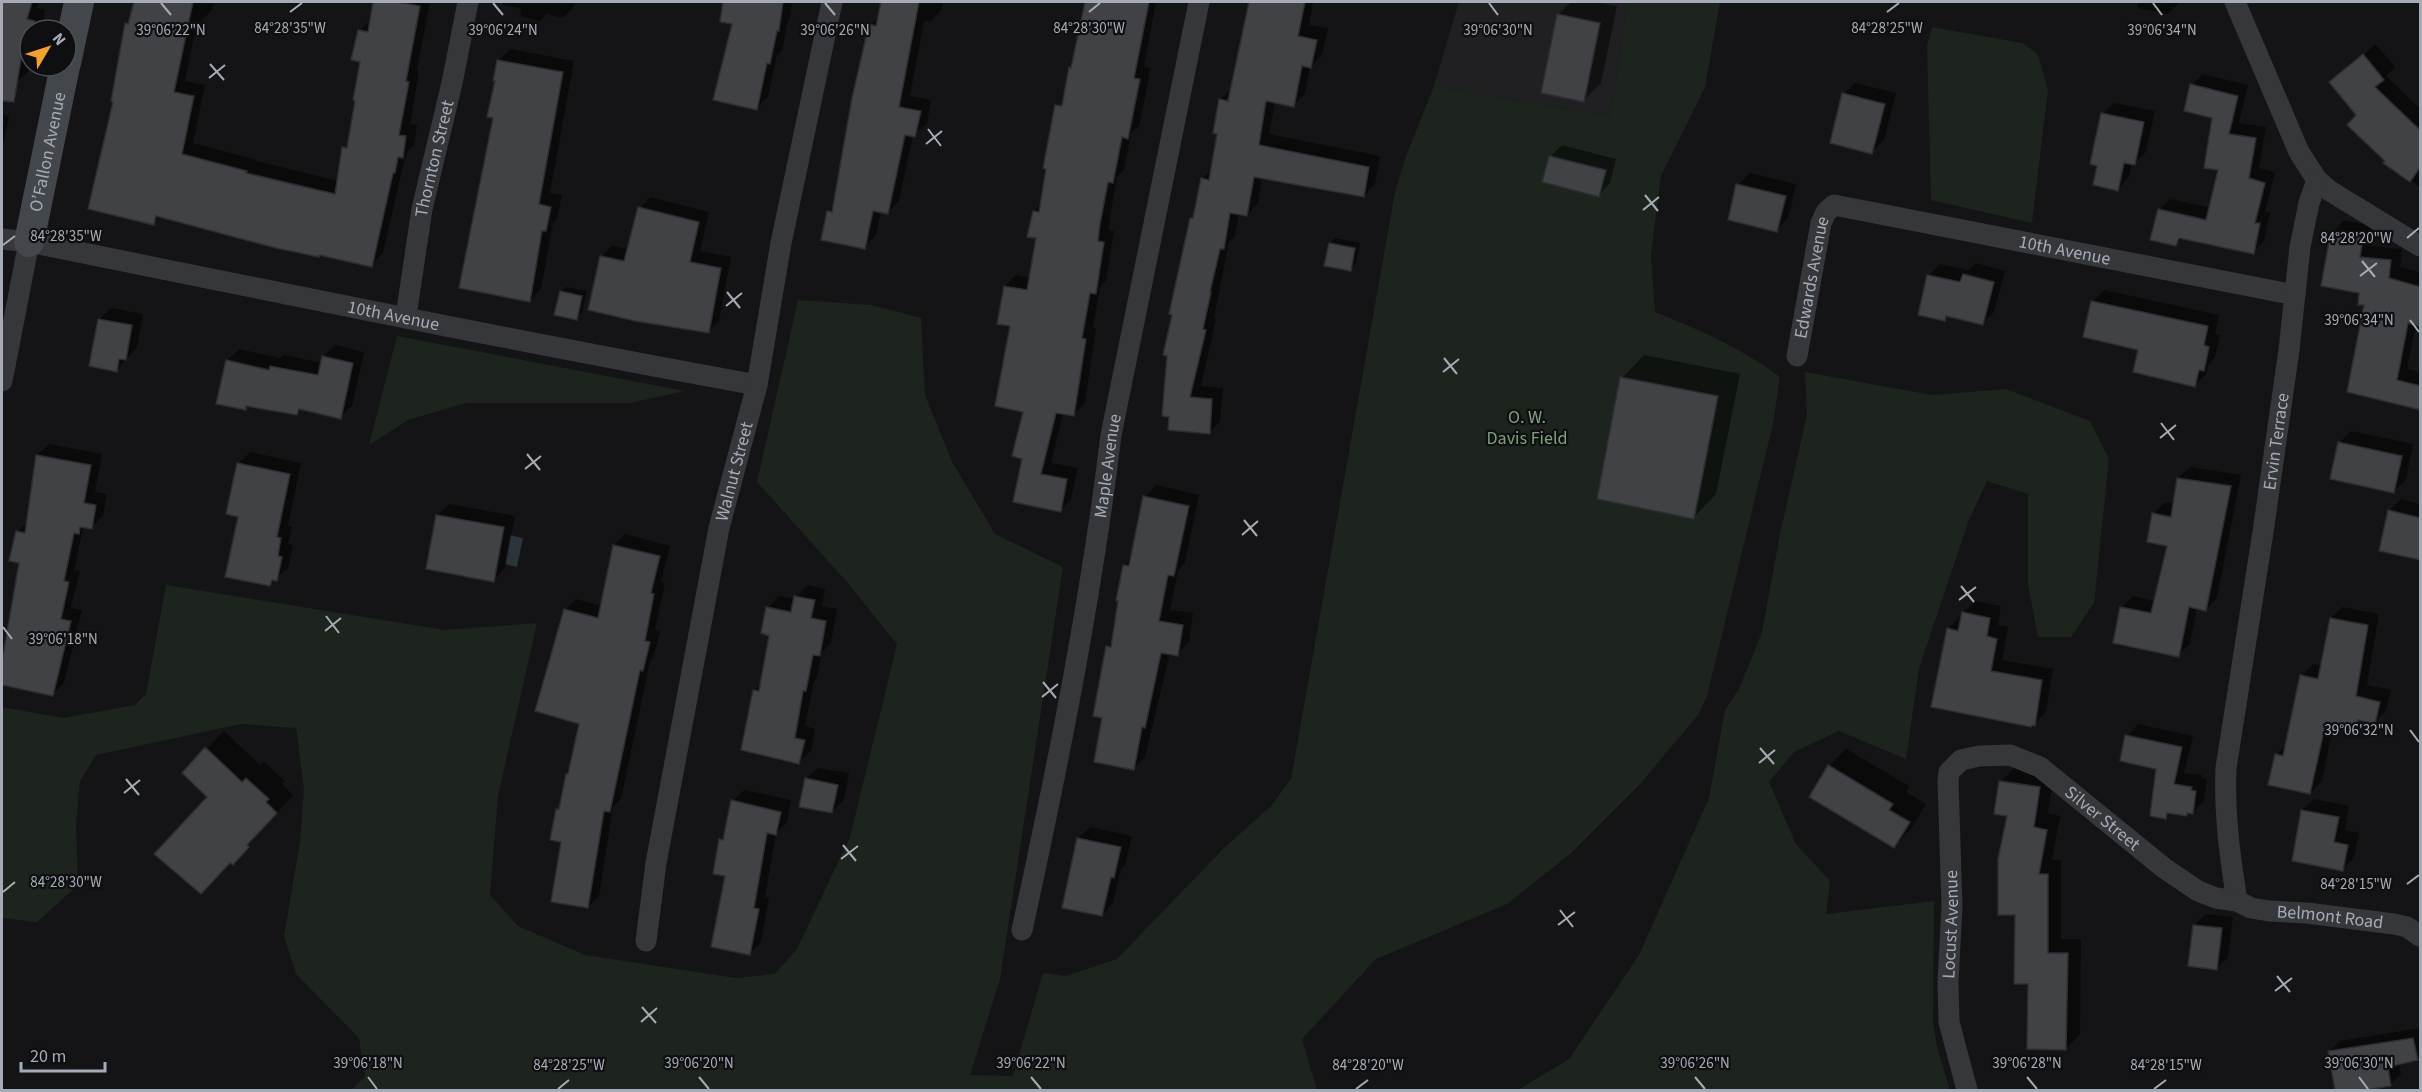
<svg xmlns="http://www.w3.org/2000/svg" width="2422" height="1092" viewBox="0 0 2422 1092" font-family="'Source Sans 3',sans-serif">
<style>
.built{fill:#202023}
.green{fill:#1c241d}
.water{fill:#2a343a}
.shadow{fill:#0007}
.building{fill:#404246;stroke:#2e2e32;stroke-width:1.5}
.lines{fill:none;stroke-linecap:round;stroke-linejoin:round}
.street{stroke:#35373b;stroke-width:21}
.secondary{stroke:#43464b;stroke-width:30}
.ticks{fill:none;stroke:#a6acb6;stroke-width:2}
.labels{text-anchor:middle;dominant-baseline:central;stroke-width:4.5;stroke-linejoin:round;paint-order:stroke}
.street-label{font-size:18px;fill:#a6acb6;stroke:#0f0f11}
.park-label{font-size:18px;fill:#7ea17d;stroke:#0f0f11}
.ticks-label{font-size:15px;text-anchor:middle;fill:#a6acb6;stroke:#0f0f11;stroke-width:4.5;stroke-linejoin:round;paint-order:stroke}
</style>
<rect width="100%" height="100%" fill="#141416"/>
<!-- built -->
<path class="built" d="M1459,2H1628L1610,116L1434,86Z"/>
<!-- green -->
<g class="green">
<path d="M1628,2H1720L1705,87L1661,176L1651,255L1655,312C1700,330 1742,348 1780,377L1773,424L1707,696L1698,715L1640,784L1569,855L1507,904L1376,959L1302,1039L1317,1090H351L365,1077L359,1038L296,974L284,936L300,842L304,790L296,728L241,724L96,755L80,781L76,825L78,885L37,922L2,918V707L63,718L135,705L146,694L166,585L445,630L537,623L498,796L490,895L518,926L585,955L736,978L775,974L797,949L850,837L897,644L846,581L757,482L798,300L871,305L921,318L925,395L952,462L995,534L1063,567L1000,979L970,1075L1013,1076L1043,973L1066,976L1117,959L1224,848L1271,806L1291,779L1395,192L1405,159L1434,86L1610,116Z"/>
<path d="M1932,27L2022,43L2037,53L2048,89L2032,223L1931,200L1927,45Z"/>
<path d="M397,336L685,391L630,403H466L408,420L369,445Z"/>
<path d="M1805,372L1932,395L2006,389L2090,421L2109,459L2094,603L2071,637H2038L2028,584V494L1987,481L1969,520L1919,668L1906,759L1839,731L1794,752L1769,782L1796,844L1830,881L1826,914L1934,901L1933,1022L1937,1047L1950,1090H1518L1569,1059L1639,955L1709,798L1725,710L1739,689L1762,632L1780,534L1807,415Z"/>
</g>
<!-- water -->
<path class="water" d="M510,535L523,538L517,567L505,564Z"/>
<!-- shadow -->
<g class="shadow">
<path d="M2,2H39L37,8L45,10L42,30H30L28,72L16,83L2,80Z"/>
<path d="M135,2H214L212,10L200,22L197,21L185,81L205,85L193,143L257,160V161L338,181L344,148L349,142L362,61L359,31L372,19L375,2H430L417,70L419,71L410,124L417,125L414,145L408,151L404,162L383,253L371,265L161,216L153,223L115,101L126,24L130,20Z"/>
<path d="M503,2H575L574,6L563,18L547,14L540,21L520,16L521,9L503,5Z"/>
<path d="M725,2H792L790,18L788,20L782,51L777,55L768,96L757,108L733,23L722,21Z"/>
<path d="M883,2H943L941,10L930,22L924,21L910,96L931,100L927,124L913,135L899,201L888,212L881,211L876,235L864,247L828,212L834,206L870,25L880,16Z"/>
<path d="M1086,2H1156L1144,67L1150,68L1146,93L1139,126L1131,133L1124,170L1117,177L1111,211L1109,230L1114,231L1106,281L1100,287L1093,328H1096L1085,403L1074,414L1063,413L1051,463L1078,468L1071,499L1060,511L1024,458L1025,411L1005,286L1016,275L1031,278L1038,237L1034,211L1042,203Z"/>
<path d="M1249,2H1313L1309,25L1328,28L1322,55L1310,67L1305,94L1293,105L1275,102L1269,134L1380,156L1375,184L1364,196L1262,177L1258,203L1246,215L1239,213L1235,236L1229,242L1214,318L1216,319L1201,386L1223,388L1220,421L1209,432L1170,429L1191,218L1196,214L1202,179L1213,168L1219,132L1220,100L1232,88Z"/>
<path d="M1571,2H1594L1617,6L1601,83L1584,100L1558,15Z"/>
<path d="M2138,2H2180L2168,14L2137,8Z"/>
<path d="M2376,44L2395,67L2386,76L2420,109V187L2385,163L2386,161L2358,115L2331,82Z"/>
<path d="M510,49L574,61L550,193L562,195L557,218L553,223L541,289L529,301L494,117L498,61Z"/>
<path d="M2202,74L2248,85L2239,123L2266,127L2259,168L2275,172L2265,212L2270,213L2264,241L2253,252L2183,237L2176,245L2159,210L2170,199L2211,208L2220,169L2213,116L2192,85Z"/>
<path d="M1855,83L1896,93L1884,140L1872,152L1843,94Z"/>
<path d="M2114,103L2155,111L2146,152L2134,163H2132L2129,177L2118,189L2098,165L2102,114Z"/>
<path d="M2,114L9,116L2,152Z"/>
<path d="M1562,145L1616,159L1610,183L1599,195L1550,157Z"/>
<path d="M1749,173L1796,184L1788,218L1777,230L1738,185Z"/>
<path d="M650,197L709,212L700,251L731,257L719,321L708,331L601,257L612,246L629,249L640,208Z"/>
<path d="M2344,220L2374,226L2371,246L2402,249L2400,267L2420,272V325L2416,324L2407,369L2420,372V408L2349,391L2366,304L2333,232Z"/>
<path d="M1335,238L1360,243L1356,264L1350,270L1330,243Z"/>
<path d="M1976,263L2005,271L1994,312L1982,324L1949,315L1945,319L1928,276L1940,264L1968,270Z"/>
<path d="M566,287L587,291L582,313L576,318L561,292Z"/>
<path d="M2104,290L2219,315L2215,334L2220,335L2215,357L2209,364L2206,374L2195,385L2092,302Z"/>
<path d="M111,308L143,314L137,347L117,370L99,319Z"/>
<path d="M335,345L364,352L352,406L340,417L302,408L297,414L249,405L245,409L227,361L239,349L280,358L283,355L322,363L323,357Z"/>
<path d="M1644,355L1740,374L1716,494L1694,517L1622,378Z"/>
<path d="M2351,431L2413,444L2406,480L2394,491L2339,443Z"/>
<path d="M49,444L102,454L95,492L107,494L103,516L91,527L83,528L74,570L80,571L71,608L82,610L64,683L52,695L2,684V649L6,644L21,562L17,532L28,521L37,455Z"/>
<path d="M250,452L301,463L288,526L292,527L288,544L293,545L288,568L269,585L239,463Z"/>
<path d="M2190,467L2241,475L2217,598L2205,610L2197,608L2190,644L2178,655L2121,608L2133,596L2155,601L2168,545L2154,514L2165,502L2174,504L2178,478Z"/>
<path d="M1156,485L1199,495L1185,563L1178,571L1170,610L1193,613L1189,642L1177,654L1170,653L1145,757L1134,768L1103,717L1107,647L1113,641L1125,565L1132,558L1145,497Z"/>
<path d="M2401,499L2420,504V558L2389,511Z"/>
<path d="M449,504L515,516L505,569L493,580L438,515Z"/>
<path d="M625,534L670,546L661,582L665,583L655,630L660,632L653,658L650,662L621,799L613,807L599,896L588,907L563,841L558,809L561,806L567,774L570,771L581,723L565,610L576,599L602,606L614,545Z"/>
<path d="M807,585L825,589L822,606L837,609L831,643L822,652L817,678L814,681L805,726L815,729L811,751L799,762L755,691L762,683L770,635L768,608L779,596L795,599Z"/>
<path d="M1975,601L2001,606L1998,625L2008,627L2002,660L2053,669L2046,712L2034,724L1948,629L1960,617L1962,618L1963,613Z"/>
<path d="M2342,607L2379,614L2367,685L2391,690L2386,711L2374,723L2363,720L2356,727L2334,722L2322,781L2310,793L2276,755L2287,744L2302,676L2313,664L2322,666L2331,618Z"/>
<path d="M2138,724L2193,736L2184,773L2202,775V778L2207,779L2204,801L2193,812L2187,814L2171,812L2166,817L2158,768L2127,736Z"/>
<path d="M224,731L260,765L264,762L285,781L282,784L293,795L232,863L209,797L184,773Z"/>
<path d="M1846,749L1909,786L1906,792L1926,804L1911,829L1894,846L1829,766Z"/>
<path d="M2015,767L2054,773L2048,813L2060,816L2052,860H2061V939H2081L2080,1034L2066,1049L2029,982L2016,914L2009,815L2001,782Z"/>
<path d="M818,768L849,773L844,800L832,812L806,779Z"/>
<path d="M744,790L791,800L787,822L776,833L765,897L769,898L761,942L750,953L726,875L720,840L726,835L733,801Z"/>
<path d="M2314,799L2349,806L2345,830L2359,833L2354,858L2343,869L2302,810Z"/>
<path d="M1090,827L1132,836L1125,865L1121,869L1113,903L1102,915L1078,838Z"/>
<path d="M2206,914L2233,917L2228,957L2217,968L2194,925Z"/>
<path d="M2420,1028V1056L2418,1059L2399,1063L2401,1074L2390,1085L2357,1090H2336L2329,1051L2340,1041Z"/>
</g>
<!-- building -->
<g class="building">
<path d="M2,2H32L27,19L35,21L33,30H30V48L23,47L14,102L2,101Z"/>
<path d="M134,2H193L174,92L194,96L182,154L247,171L246,173L335,194L342,147L347,148L355,101L353,100L360,62L351,60L358,30L368,32L373,2H397L420,6L406,81L409,82L399,135L406,136L403,158L398,157L395,173H393L372,267L319,255V257L276,248L156,216L154,225L88,209L113,102L111,101L125,23L128,24Z"/>
<path d="M723,2H783L779,31H777L770,64L767,63L757,110L713,100L732,24L720,22Z"/>
<path d="M881,2H919L899,107L921,111L915,137L905,135L888,214L873,211L865,249L821,240L827,211L832,212L852,98L869,24L876,26Z"/>
<path d="M1085,2H1149L1134,78L1140,79L1128,139L1122,137L1113,183L1108,182L1100,224L1098,241L1104,242L1096,294L1090,293L1082,338L1086,339L1074,416L1056,413L1041,474L1067,479L1061,512L1013,502L1022,459L1012,456L1023,412L995,406L1010,326L997,324L1004,286L1027,290L1036,238L1027,237L1033,211L1039,212L1046,169L1043,168L1055,105L1062,106L1069,67L1071,68Z"/>
<path d="M1249,2H1305L1298,36L1317,40L1311,68L1302,66L1294,107L1266,101L1259,145L1369,167L1364,197L1254,177L1247,216L1230,213L1224,249H1220L1210,292H1211L1203,329L1206,330L1190,397L1212,399L1210,434L1168,430L1169,417L1162,416L1167,356L1163,355L1172,315L1169,314L1190,218H1193L1201,178L1209,180L1217,134L1213,133L1219,99L1228,101Z"/>
<path d="M1557,14L1600,23L1584,102L1541,93Z"/>
<path d="M2363,54L2384,80L2375,87L2421,131V166L2410,182L2383,163L2385,161L2347,125L2356,115L2329,82Z"/>
<path d="M497,60L563,72L539,204L551,207L546,231H542L530,302L459,288L493,118L487,117L495,81H493Z"/>
<path d="M2190,84L2238,96L2229,134L2256,138L2249,178L2265,183L2255,223H2260L2254,254L2179,238L2176,246L2150,240L2158,209L2206,220L2218,170L2204,168L2212,118L2184,111Z"/>
<path d="M1842,93L1885,104L1872,154L1830,143Z"/>
<path d="M2101,113L2144,122L2135,165L2124,163L2118,191L2093,185L2097,166L2090,164Z"/>
<path d="M1549,156L1606,170L1599,197L1542,182Z"/>
<path d="M1736,184L1786,196L1777,232L1728,220Z"/>
<path d="M638,207L699,222L690,262L721,268L709,333L635,321L588,310L600,256L624,261Z"/>
<path d="M2331,231L2363,237L2360,257L2391,260L2389,278L2421,287V327L2408,323L2397,380L2421,386V410L2347,392L2364,305H2358L2359,293L2321,286Z"/>
<path d="M1329,243L1355,248L1351,271L1324,266Z"/>
<path d="M1963,274L1994,282L1983,325L1946,316L1945,321L1918,315L1927,275L1960,282Z"/>
<path d="M560,291L582,296L577,320L554,315Z"/>
<path d="M2091,301L2208,326L2204,345L2209,347L2204,371L2199,370L2195,387L2133,372L2138,350L2083,337Z"/>
<path d="M98,319L132,325L126,360L119,359L117,372L89,366Z"/>
<path d="M322,356L353,363L341,419L299,409L297,415L246,406V410L216,404L226,360L269,370L270,366L318,375Z"/>
<path d="M1620,377L1718,396L1694,519L1597,499Z"/>
<path d="M2338,442L2402,456L2394,493L2330,479Z"/>
<path d="M36,455L91,465L84,503L96,505L92,529L80,527L79,534L74,533L64,581L69,582L61,619L71,621L53,696L2,685V661L19,563L9,561L16,531L25,533Z"/>
<path d="M237,463L290,474L277,537L281,538L278,556L282,557L277,581L272,580L270,586L225,577L238,517L226,514Z"/>
<path d="M2177,478L2231,486L2206,611L2189,607L2179,657L2113,643L2120,607L2151,613L2167,546L2147,542L2152,513L2171,517Z"/>
<path d="M1143,496L1189,506L1174,576L1168,575L1159,621L1183,625L1178,656L1161,653L1145,728L1142,727L1134,770L1094,762L1102,718L1093,716L1106,646L1111,647L1118,601H1116L1123,565L1129,566Z"/>
<path d="M2388,510L2421,518V560L2379,551Z"/>
<path d="M436,515L504,527L494,582L426,569Z"/>
<path d="M613,545L660,556L651,593L654,594L645,641L650,642L643,671L640,670L610,812L604,811L588,908L551,902L561,842L550,840L556,809H559L566,774H568L579,724L535,711L564,609L598,618Z"/>
<path d="M794,596L815,600L811,618L826,621L820,656L813,655L806,691H803L795,738L805,740L799,764L741,750L753,690L759,691L769,636L761,633L766,607L791,612Z"/>
<path d="M1962,612L1990,618L1987,636L1997,639L1991,671L2042,680L2035,726L2032,725L2031,727L1931,707L1947,628L1958,631Z"/>
<path d="M2330,618L2368,625L2356,696L2380,702L2375,724L2358,720L2357,729L2326,722L2310,794L2268,785L2275,754L2283,756L2300,675L2318,679Z"/>
<path d="M2125,735L2182,747L2174,784L2192,787L2191,790L2196,791L2193,814L2187,813V816L2167,813L2166,819L2150,816L2156,769L2120,761Z"/>
<path d="M205,747L242,782L246,778L269,799L266,802L277,813L247,845L249,847L233,865L230,863L201,894L154,854L207,797L182,773Z"/>
<path d="M1828,765L1893,804L1889,810L1910,822L1894,848L1809,797Z"/>
<path d="M805,778L838,785L832,813L799,807Z"/>
<path d="M1999,781L2040,787L2034,827L2047,830L2039,874H2048V953H2068L2066,1050L2027,1049L2028,984H2014L2015,915H1998V859L2007,816L1994,814Z"/>
<path d="M731,800L781,812L776,835L767,833L754,908L759,909L750,955L711,947L725,876L713,874L719,839L723,840Z"/>
<path d="M2301,810L2339,817L2334,842L2348,845L2343,871L2292,861Z"/>
<path d="M1077,838L1121,847L1114,878L1111,877L1102,916L1062,908Z"/>
<path d="M2193,925L2222,928L2217,970L2188,966Z"/>
<path d="M2413,1038L2418,1060L2388,1067L2391,1086L2366,1090H2335L2328,1051Z"/>
</g>
<g class="lines">
<!-- street -->
<g class="street">
<path d="M2235,2L2299,152L2317,180L2330,191L2420,246"/>
<path id="s1" d="M2,239L29,242C272,291 514,341 757,385"/>
<path id="s2" d="M406,316L422,209L452,83L468,2"/>
<path id="s3" d="M1797,356L1821,223L1826,212L1834,205L2295,295"/>
<path d="M2,381L29,242"/>
<path id="s4" d="M2237,901C2230,857 2224,813 2226,768L2263,532L2289,350L2300,247L2309,203L2317,180"/>
<path id="s5" d="M1022,930C1058,765 1091,601 1111,435L1199,2"/>
<path id="s6" d="M646,941L656,863L719,528L757,385L781,243L832,2"/>
<path id="s7" d="M1967,1090L1949,1022L1948,982L1952,906L1948,781L1949,772L1961,760L1979,756L2010,755L2040,767L2164,868L2198,891L2216,898L2237,901L2251,908L2269,911L2307,913L2394,924L2407,927L2420,936"/>
</g>
<!-- secondary -->
<g class="secondary">
<path d="M66,63L79,2"/>
<path id="s8" d="M29,242L65,66"/>
</g>
</g>
<!-- ticks -->
<path class="ticks" d="M161,3L171,15M493,3L503,15M825,3L835,15M1489,3L1498,15M2153,3L2162,15M290,12L302,3M1089,12L1100,3M1887,12L1899,3M210,64L224,80M209,78L225,65M928,129L941,146M926,144L942,131M1645,195L1658,211M1643,210L1659,197M2407,238L2419,228M3,245L15,236M2362,261L2375,277M2360,276L2377,263M727,292L740,308M726,306L742,293M2410,320L2419,332M1444,358L1457,374M1443,372L1459,359M2161,423L2174,440M2160,438L2176,425M527,454L540,470M525,469L541,456M1244,520L1257,536M1242,535L1258,521M1961,586L1974,602M1959,600L1976,587M326,616L339,633M3,627L12,639M325,631L341,618M1043,682L1056,698M1042,697L1058,684M2410,730L2419,742M1760,748L1774,764M1759,763L1775,750M126,779L139,795M124,793L140,780M843,845L856,861M841,859L858,846M2407,884L2419,875M3,892L15,882M1560,910L1573,927M1558,925L1575,912M2277,976L2290,992M2275,991L2292,978M642,1007L656,1023M641,1022L657,1008M368,1077L377,1089M699,1077L709,1089M1031,1077L1041,1089M1695,1077L1705,1089M2027,1077L2037,1089M2359,1077L2368,1089M558,1089L569,1080M1356,1089L1368,1080M2154,1089L2166,1080"/>
<g class="labels">
<!-- street labels -->
<g class="street-label">
<text stroke="none"><textPath href="#s8" startOffset="92">O’Fallon Avenue</textPath></text>
<text stroke="none"><textPath href="#s2" startOffset="160">Thornton Street</textPath></text>
<text stroke="none"><textPath href="#s3" startOffset="393">10th Avenue</textPath></text>
<text stroke="none"><textPath href="#s3" startOffset="80">Edwards Avenue</textPath></text>
<text stroke="none"><textPath href="#s1" startOffset="399">10th Avenue</textPath></text>
<text stroke="none"><textPath href="#s4" startOffset="464">Ervin Terrace</textPath></text>
<text stroke="none"><textPath href="#s5" startOffset="472">Maple Avenue</textPath></text>
<text stroke="none"><textPath href="#s6" startOffset="478">Walnut Street</textPath></text>
<text stroke="none"><textPath href="#s7" startOffset="500">Silver Street</textPath></text>
<text stroke="none"><textPath href="#s7" startOffset="756">Belmont Road</textPath></text>
<text stroke="none"><textPath href="#s7" startOffset="168">Locust Avenue</textPath></text>
</g>
<!-- park labels -->
<g class="park-label">
<text x="1527" y="417">O. W.<tspan x="1527" dy="21">Davis Field</tspan></text>
</g>
</g>
<g class="ticks-label">
<text x="290" y="33">84°28'35"W</text>
<text x="1887" y="33">84°28'25"W</text>
<text x="1089" y="33">84°28'30"W</text>
<text x="171" y="35">39°06'22"N</text>
<text x="835" y="35">39°06'26"N</text>
<text x="1498" y="35">39°06'30"N</text>
<text x="2162" y="35">39°06'34"N</text>
<text x="503" y="35">39°06'24"N</text>
<text x="66" y="241">84°28'35"W</text>
<text x="2356" y="243">84°28'20"W</text>
<text x="2359" y="325">39°06'34"N</text>
<text x="63" y="644">39°06'18"N</text>
<text x="2359" y="735">39°06'32"N</text>
<text x="66" y="887">84°28'30"W</text>
<text x="2356" y="889">84°28'15"W</text>
<text x="368" y="1068">39°06'18"N</text>
<text x="699" y="1068">39°06'20"N</text>
<text x="1031" y="1068">39°06'22"N</text>
<text x="1695" y="1068">39°06'26"N</text>
<text x="2027" y="1068">39°06'28"N</text>
<text x="2359" y="1068">39°06'30"N</text>
<text x="569" y="1070">84°28'25"W</text>
<text x="1368" y="1070">84°28'20"W</text>
<text x="2166" y="1070">84°28'15"W</text>
</g>
<!-- border -->
<rect width="2422" height="1092" fill="none" stroke="#a6acb6" stroke-width="6"/>
<!-- north arrow -->
<g transform="translate(48 48) rotate(51)"><circle r="28" fill="#0f0f11" stroke="#4b4e53" stroke-width="1.5"/>
<path d="M0-4.5L10 22L0 15L-10 22Z" fill="#f1a131"/>
<text y="-9" font-size="16" font-weight="bold" text-anchor="middle" fill="#a6acb6">N</text>
</g>
<!-- scale -->
<path d="M21 1062v9h84v-9" fill="none" stroke="#a6acb6" stroke-width="3"/>
<text x="30" y="1062" font-size="18" fill="#a6acb6" stroke="#0f0f11" stroke-width="4.5" paint-order="stroke">20 m</text>
</svg>
